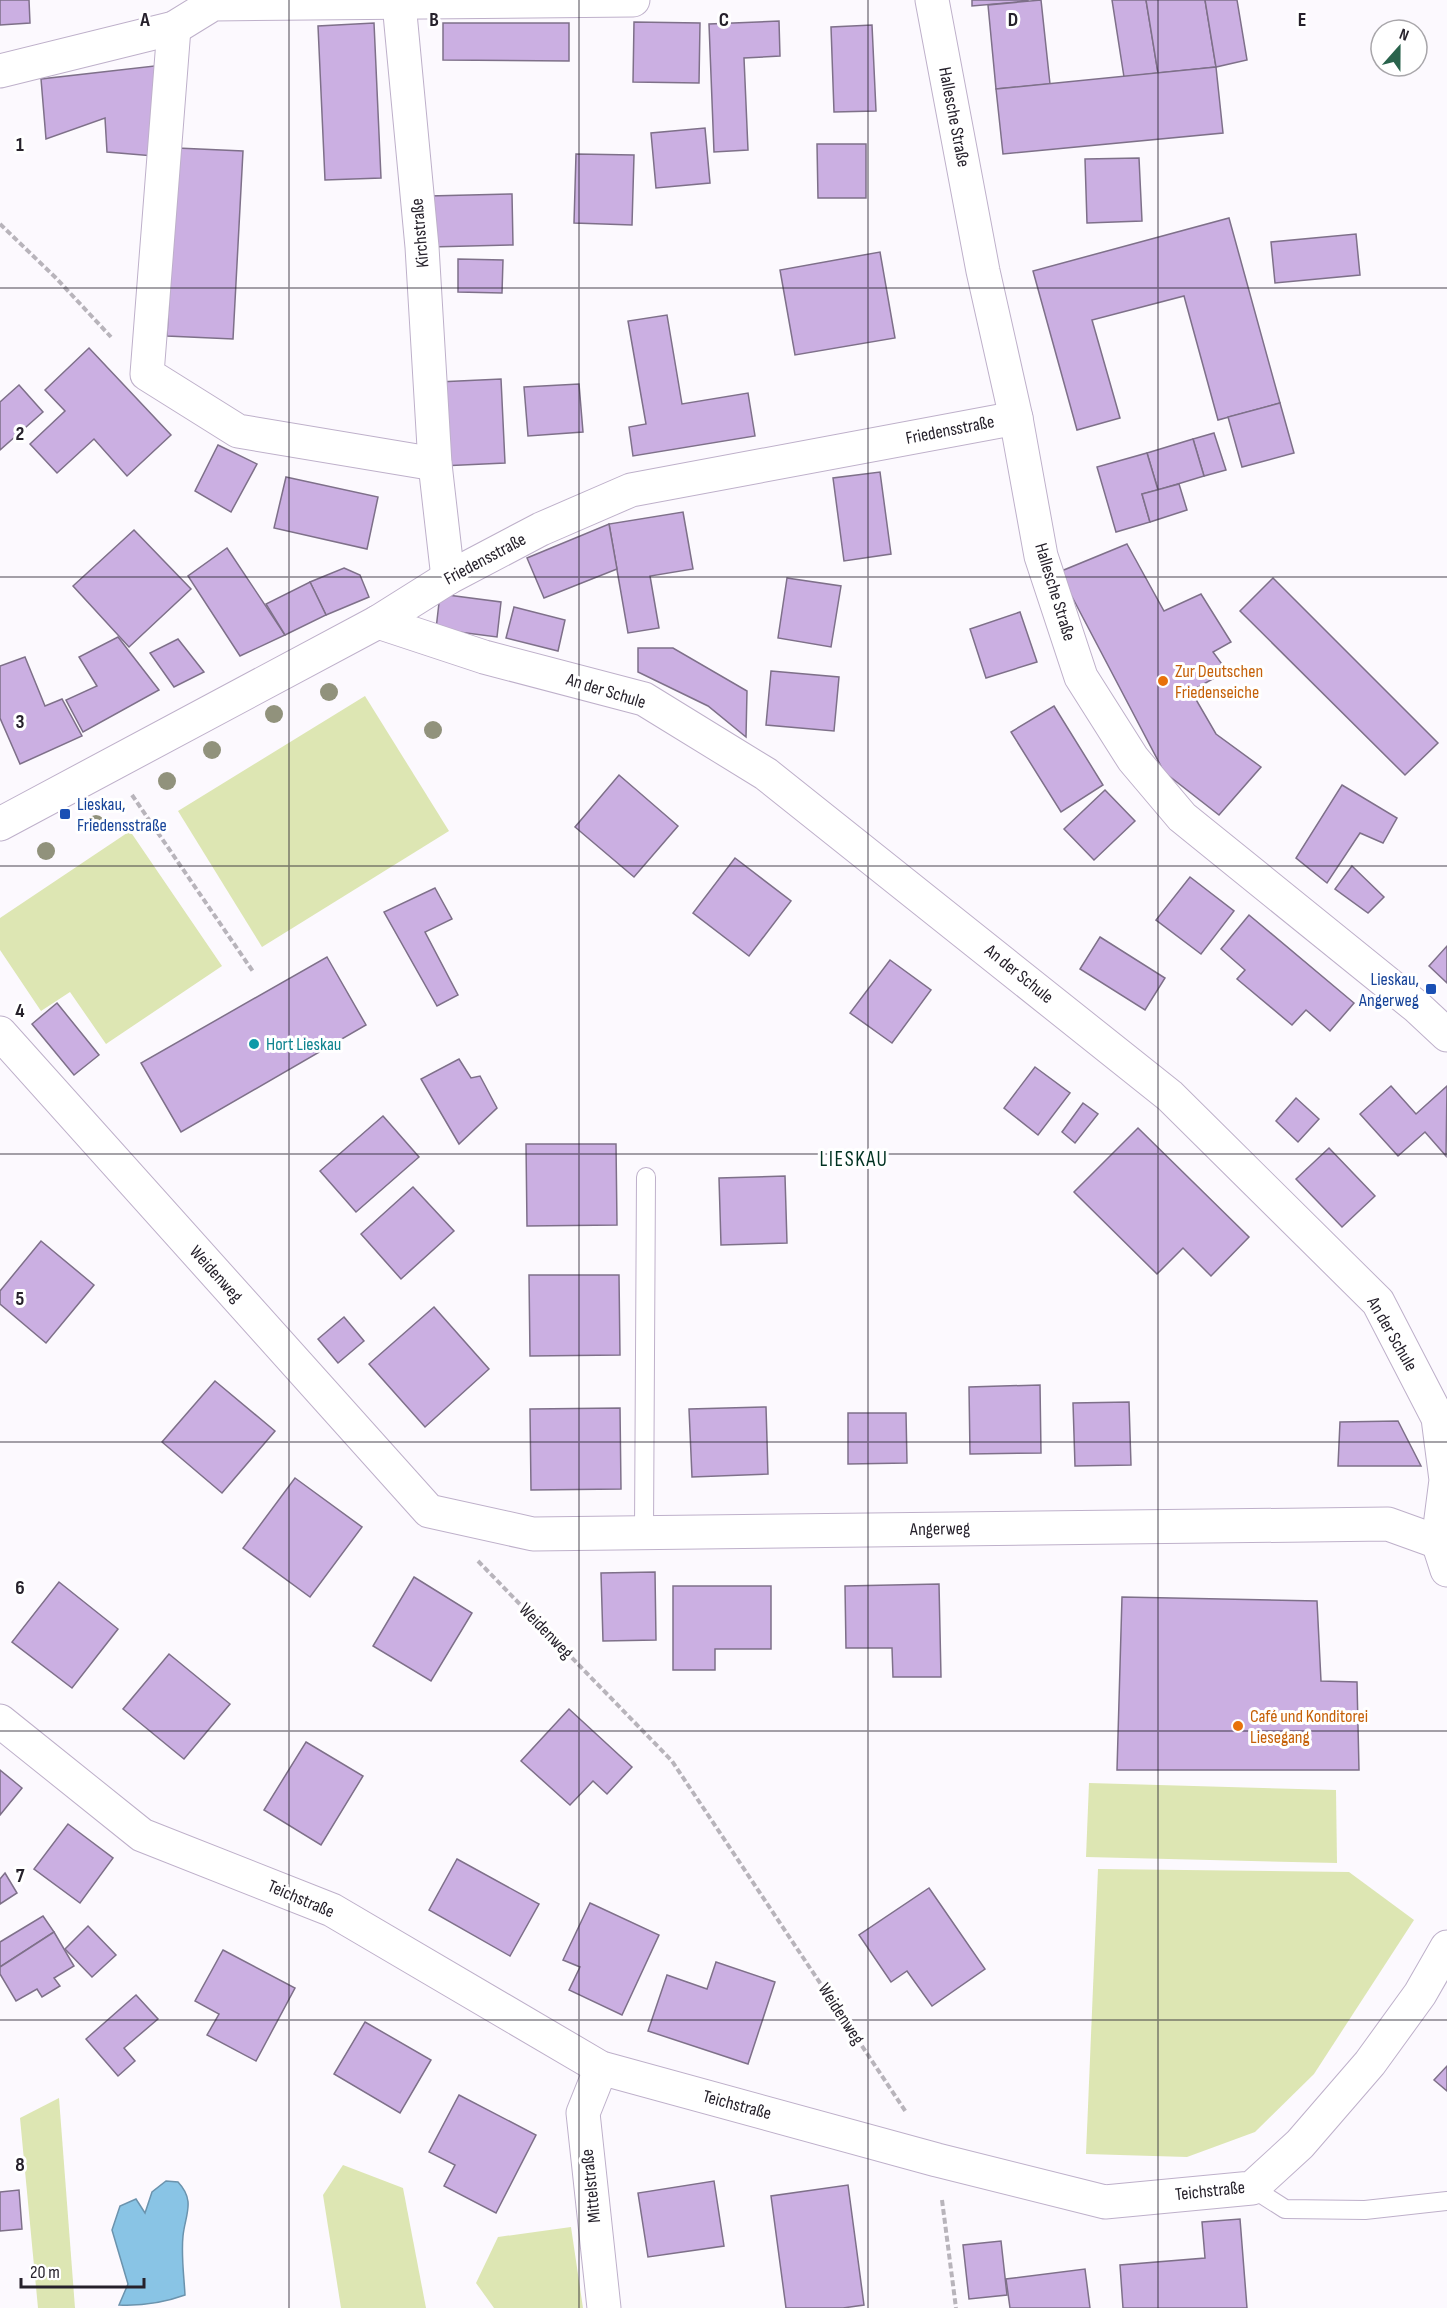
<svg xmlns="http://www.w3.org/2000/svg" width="1447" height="2308" viewBox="0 0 1447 2308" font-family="'Sofia Sans Condensed',sans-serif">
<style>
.green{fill:#dde6b3}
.water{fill:#89c4e5;stroke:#6b93ad;stroke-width:1.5}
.building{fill:#cbafe2;stroke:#7e7089;stroke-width:1.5}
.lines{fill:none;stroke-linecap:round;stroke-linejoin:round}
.service-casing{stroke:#beb0ca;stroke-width:20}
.minor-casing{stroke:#beb0ca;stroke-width:35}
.path{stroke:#b8b4bb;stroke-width:4;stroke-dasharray:6 3;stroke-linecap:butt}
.service{stroke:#fff;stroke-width:18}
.minor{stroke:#fff;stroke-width:33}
.tree{fill:#91927c}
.grid{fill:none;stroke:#26212b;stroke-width:1.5;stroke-opacity:0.55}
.food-dot{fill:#e8710a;stroke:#fff;stroke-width:2}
.transit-dot{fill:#1a4fb4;stroke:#fff;stroke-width:2}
.culture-dot{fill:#0f9aa8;stroke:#fff;stroke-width:2}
.labels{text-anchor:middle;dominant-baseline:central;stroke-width:6;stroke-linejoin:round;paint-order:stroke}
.street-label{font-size:18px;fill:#26212b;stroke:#fff}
.food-label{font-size:18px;fill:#c56008;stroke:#fff;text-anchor:start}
.transit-label{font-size:18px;fill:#164399;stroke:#fff;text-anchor:start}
.culture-label{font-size:18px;fill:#0d838f;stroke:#fff;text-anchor:start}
.quarter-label{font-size:21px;letter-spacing:1.5px;fill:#003221;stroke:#fff}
.grid-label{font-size:20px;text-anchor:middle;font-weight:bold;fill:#26212b;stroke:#fff;stroke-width:6;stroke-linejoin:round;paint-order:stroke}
</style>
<rect width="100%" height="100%" fill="#fcf9fe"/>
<!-- green -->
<g class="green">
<path d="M365,696L449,831L262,947L178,811Z"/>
<path d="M130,831L222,966L106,1044L70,992L41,1011L0,950V918Z"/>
<path d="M1089,1783L1336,1790L1337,1863L1086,1857Z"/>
<path d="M1098,1869L1349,1872L1414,1920L1314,2074L1255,2132L1187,2157L1086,2154Z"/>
<path d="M59,2098L75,2308H38L20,2118Z"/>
<path d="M343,2165L403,2188L426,2308H341L323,2195Z"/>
<path d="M571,2227L583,2308H494L476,2283L498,2237Z"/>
</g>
<!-- water -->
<path class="water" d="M166,2181L178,2182C196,2201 185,2215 183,2236C181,2255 184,2276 185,2295C163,2303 142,2306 119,2305L128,2284L112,2230L120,2206L136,2199L145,2213L152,2192Z"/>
<!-- building -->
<g class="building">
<path d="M0,0H29L30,23L0,25Z"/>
<path d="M972,0H1028V1L972,6Z"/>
<path d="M1041,0L1050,84L996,89L988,5Z"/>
<path d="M1112,0H1146L1158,73L1124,77Z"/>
<path d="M1146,0H1205L1216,67L1158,73Z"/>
<path d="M1205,0H1237L1247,60L1216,67Z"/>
<path d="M779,21L780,56L744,58L748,150L714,152L709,24Z"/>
<path d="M634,22L700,23L699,83L633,82Z"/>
<path d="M374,23L381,178L325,180L318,26Z"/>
<path d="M443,23H569V61L443,60Z"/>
<path d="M872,25L876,111L834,112L831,27Z"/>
<path d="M163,65L154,156L107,152L105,118L46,139L41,79Z"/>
<path d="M1216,67L1223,133L1003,154L996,89Z"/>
<path d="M705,128L710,183L656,188L651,133Z"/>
<path d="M817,144H866V198H818Z"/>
<path d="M177,148L243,151L233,339L167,336Z"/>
<path d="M576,154L634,155L632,225L574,223Z"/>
<path d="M1139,158L1142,221L1087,223L1085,159Z"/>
<path d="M512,194L513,245L430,247L429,196Z"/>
<path d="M1229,218L1280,403L1218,420L1184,296L1092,320L1120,418L1077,430L1033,271Z"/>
<path d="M1356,234L1360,275L1275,283L1271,242Z"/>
<path d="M880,252L895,338L795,355L780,270Z"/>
<path d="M458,259L503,260L502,293L458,292Z"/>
<path d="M667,315L682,404L748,393L755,436L633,456L629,427L646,424L628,321Z"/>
<path d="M89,348L171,435L127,476L94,439L57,473L30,444L65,411L45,390Z"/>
<path d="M501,379L505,463L441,466L438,382Z"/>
<path d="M579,384L583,432L528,436L524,387Z"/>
<path d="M19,385L43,412L0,450V402Z"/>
<path d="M1280,403L1294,453L1242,467L1228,417Z"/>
<path d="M1214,433L1226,470L1204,476L1193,439Z"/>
<path d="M1193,439L1204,476L1158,490L1147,453Z"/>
<path d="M218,445L257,464L231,512L195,491Z"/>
<path d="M1147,453L1158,490L1142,494L1150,522L1116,532L1097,467Z"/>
<path d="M880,472L891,554L844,561L833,478Z"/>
<path d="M286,477L378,497L367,549L274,528Z"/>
<path d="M1179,484L1187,510L1150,522L1142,494Z"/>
<path d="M683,512L693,569L650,576L659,628L628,633L609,524Z"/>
<path d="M609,524L617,569L544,598L527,558Z"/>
<path d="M134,530L191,589L129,647L73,586Z"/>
<path d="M1127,544L1164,611L1201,594L1231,642L1213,652L1227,671L1191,691L1216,734L1261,767L1219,815L1164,772L1059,572Z"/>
<path d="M227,548L285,635L240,656L188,576Z"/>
<path d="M344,568L360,575L369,597L326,615L310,582Z"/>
<path d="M787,578L841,586L831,647L778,638Z"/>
<path d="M1273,578L1438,743L1405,775L1240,611Z"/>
<path d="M310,582L326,615L285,635L266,604Z"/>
<path d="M440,594L501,602L497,637L436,629Z"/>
<path d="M514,607L565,620L558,651L506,638Z"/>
<path d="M1020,612L1037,662L986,678L970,629Z"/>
<path d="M118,637L159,690L83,732L66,700L97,686L79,657Z"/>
<path d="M178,639L204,672L174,687L150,653Z"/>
<path d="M638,648H673L747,691L746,737L708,706L638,672Z"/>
<path d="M25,657L45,706L62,699L82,736L20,764L0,718V666Z"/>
<path d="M771,671L839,677L834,731L766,725Z"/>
<path d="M1054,706L1103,785L1061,812L1011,732Z"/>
<path d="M619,775L678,826L634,877L575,827Z"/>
<path d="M1342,785L1397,818L1383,843L1360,833L1327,883L1296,858Z"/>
<path d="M1105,790L1135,821L1094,860L1064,829Z"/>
<path d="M735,858L791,901L749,956L693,913Z"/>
<path d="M1352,866L1384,897L1368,913L1335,889Z"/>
<path d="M1190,877L1234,911L1201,954L1156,920Z"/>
<path d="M435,888L452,919L425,932L458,995L437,1006L384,912Z"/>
<path d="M1249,915L1354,1003L1330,1031L1306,1010L1292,1025L1237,979L1245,970L1221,949Z"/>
<path d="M1100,937L1165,978L1145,1010L1080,969Z"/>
<path d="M1447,946V983L1429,966Z"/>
<path d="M327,957L366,1025L181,1132L141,1063Z"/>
<path d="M890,960L931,990L892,1043L850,1013Z"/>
<path d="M57,1003L99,1055L74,1075L32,1024Z"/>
<path d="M459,1059L471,1078L480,1076L497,1108L459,1144L421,1079Z"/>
<path d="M1035,1067L1070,1093L1038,1135L1004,1108Z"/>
<path d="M1391,1086L1416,1114L1447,1086L1446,1156L1425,1132L1398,1156L1360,1114Z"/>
<path d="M1296,1098L1319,1119L1298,1142L1276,1121Z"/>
<path d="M1083,1103L1098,1114L1075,1143L1062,1132Z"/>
<path d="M383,1116L419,1157L356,1212L320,1171Z"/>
<path d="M1138,1128L1249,1237L1211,1276L1183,1248L1157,1274L1074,1192Z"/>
<path d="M526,1144H616L617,1225L527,1226Z"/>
<path d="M1329,1148L1375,1196L1342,1227L1296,1179Z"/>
<path d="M785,1176L787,1243L721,1245L719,1178Z"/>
<path d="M413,1187L454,1231L401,1279L361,1234Z"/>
<path d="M41,1241L94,1285L46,1343L0,1304V1291Z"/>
<path d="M529,1275H619L620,1355L530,1356Z"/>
<path d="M434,1307L489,1369L425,1427L369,1364Z"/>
<path d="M344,1317L364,1341L338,1363L318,1339Z"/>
<path d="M215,1381L275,1431L222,1493L162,1442Z"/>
<path d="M1040,1385L1041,1453L970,1454L969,1387Z"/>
<path d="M1129,1402L1131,1465L1075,1466L1073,1403Z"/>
<path d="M766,1407L768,1474L692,1477L689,1409Z"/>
<path d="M620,1408L621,1489L531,1490L530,1409Z"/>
<path d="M848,1413H906L907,1463L848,1464Z"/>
<path d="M1398,1421L1421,1466H1338L1340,1422Z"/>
<path d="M295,1478L362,1527L310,1597L243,1548Z"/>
<path d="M655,1572L656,1640L603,1641L601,1573Z"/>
<path d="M414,1577L472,1613L431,1681L373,1646Z"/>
<path d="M59,1582L118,1629L72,1688L12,1642Z"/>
<path d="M939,1584L941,1677H893L892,1648H846L845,1586Z"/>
<path d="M673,1586H771V1649H715V1670H673Z"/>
<path d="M1122,1597L1317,1601L1321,1681L1357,1682L1359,1770H1117Z"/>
<path d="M169,1654L230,1704L184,1759L123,1709Z"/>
<path d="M569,1709L632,1767L607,1794L593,1781L570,1805L521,1761Z"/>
<path d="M306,1742L363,1776L321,1845L264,1810Z"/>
<path d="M0,1770L22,1788L0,1815Z"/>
<path d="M68,1824L113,1858L80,1903L34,1869Z"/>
<path d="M457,1859L539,1904L510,1956L429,1910Z"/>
<path d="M5,1873L17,1893L0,1904V1879Z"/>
<path d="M929,1888L985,1969L932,2006L907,1971L891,1982L859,1935Z"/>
<path d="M590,1903L659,1935L622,2015L569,1990L580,1967L563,1960Z"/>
<path d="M43,1916L54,1932L0,1967V1942Z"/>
<path d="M88,1926L116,1955L92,1977L65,1949Z"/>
<path d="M54,1932L74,1966L54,1978L60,1986L42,1997L37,1989L16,2001L0,1974V1967Z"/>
<path d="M223,1950L295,1988L256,2061L207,2035L219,2014L195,2001Z"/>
<path d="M716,1962L775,1982L748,2064L648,2031L667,1975L707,1989Z"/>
<path d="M136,1995L158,2019L124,2048L135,2061L118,2076L86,2039Z"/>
<path d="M365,2022L431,2060L400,2113L334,2074Z"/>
<path d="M1447,2066V2091L1434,2080Z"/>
<path d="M459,2095L536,2135L496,2213L444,2186L455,2165L429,2152Z"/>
<path d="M714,2181L724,2246L648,2257L638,2193Z"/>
<path d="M848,2185L864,2305L843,2308H786L771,2196Z"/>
<path d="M19,2190L22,2229L0,2231V2192Z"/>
<path d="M1240,2219L1247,2308H1123L1120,2265L1205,2258L1202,2222Z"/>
<path d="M1001,2241L1007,2295L969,2299L963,2245Z"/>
<path d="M1085,2269L1090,2308H1010L1006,2279Z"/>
</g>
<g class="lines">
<!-- service casing -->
<g class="service-casing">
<g id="service">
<path d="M644,1532L646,1177"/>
<path d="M1252,2188L1285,2209L1365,2210L1447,2201"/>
</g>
</g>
<!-- minor casing -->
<g class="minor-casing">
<g id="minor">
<path d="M932,0L983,271L1016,418L1041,556L1081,677L1133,759L1182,817L1417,1007L1447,1035"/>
<path d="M399,3L422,247L435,464L448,578"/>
<path d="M174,28L147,374L238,431L435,464"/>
<path d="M0,71L174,28L213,4L633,0"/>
<path d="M378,622L484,657L644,699L766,774L1170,1096L1378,1302L1438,1418L1446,1480L1438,1542L1447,1570"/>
<path d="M0,824L378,622L448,578L541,529L631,490L1016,418"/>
<path d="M0,1033L429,1511L533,1534L1388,1524L1438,1542"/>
<path d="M0,1721L142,1835L332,1910L601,2068L937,2160L1105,2202L1252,2188L1300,2144L1370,2063L1420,1994L1447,1947"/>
<path d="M601,2068L583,2113L604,2308"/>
</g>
</g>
<!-- path -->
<g class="path">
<path d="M0,224L56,278L111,337"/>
<path d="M132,795L254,973"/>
<path d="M478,1561L672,1761L906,2112"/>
<path d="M942,2200L956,2308"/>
</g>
<!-- service -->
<use href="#service" class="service"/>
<!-- minor -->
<use href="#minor" class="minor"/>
</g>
<!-- trees -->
<g class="tree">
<circle cx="329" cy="692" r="9"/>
<circle cx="274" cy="714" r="9"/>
<circle cx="433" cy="730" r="9"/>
<circle cx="212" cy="750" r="9"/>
<circle cx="167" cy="781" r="9"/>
<circle cx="96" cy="824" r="9"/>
<circle cx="46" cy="851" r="9"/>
</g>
<!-- grid -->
<path class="grid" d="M289,0V2308M579,0V2308M868,0V2308M1158,0V2308M0,288H1447M0,577H1447M0,866H1447M0,1154H1447M0,1442H1447M0,1731H1447M0,2020H1447"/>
<!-- markers -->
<g class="food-dot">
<circle cx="1163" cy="681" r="6"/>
<circle cx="1238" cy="1726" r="6"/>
</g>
<g class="transit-dot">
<rect x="59" y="808" width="12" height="12" rx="3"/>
<rect x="1425" y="983" width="12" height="12" rx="3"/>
</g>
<circle class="culture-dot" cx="254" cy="1044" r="6"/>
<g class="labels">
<!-- street labels -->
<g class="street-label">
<text transform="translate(954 117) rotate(79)">Hallesche Straße</text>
<text transform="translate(420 233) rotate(-95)">Kirchstraße</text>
<text transform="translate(950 430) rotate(-11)">Friedensstraße</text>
<text transform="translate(485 559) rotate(-28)">Friedensstraße</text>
<text transform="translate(1055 592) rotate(73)">Hallesche Straße</text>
<text transform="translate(606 691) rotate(17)">An der Schule</text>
<text transform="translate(1019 974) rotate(39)">An der Schule</text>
<text transform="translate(216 1274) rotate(48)">Weidenweg</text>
<text transform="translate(1392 1334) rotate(60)">An der Schule</text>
<text transform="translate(940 1529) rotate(-1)">Angerweg</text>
<text transform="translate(546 1631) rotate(46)">Weidenweg</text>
<text transform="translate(301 1899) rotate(23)">Teichstraße</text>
<text transform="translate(841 2014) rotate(57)">Weidenweg</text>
<text transform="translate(737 2105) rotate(15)">Teichstraße</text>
<text transform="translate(591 2186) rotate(-96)">Mittelstraße</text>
<text transform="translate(1210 2191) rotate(-6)">Teichstraße</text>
</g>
<!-- food labels -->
<g class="food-label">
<text x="1175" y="671">Zur Deutschen<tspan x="1175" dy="21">Friedenseiche</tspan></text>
<text x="1250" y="1716">Café und Konditorei<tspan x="1250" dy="21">Liesegang</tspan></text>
</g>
<!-- transit labels -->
<g class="transit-label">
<text x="77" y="804">Lieskau,<tspan x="77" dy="21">Friedensstraße</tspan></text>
<text x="1419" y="979" text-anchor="end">Lieskau,<tspan x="1419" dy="21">Angerweg</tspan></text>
</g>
<!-- culture labels -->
<g class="culture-label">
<text x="266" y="1044">Hort Lieskau</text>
</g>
<!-- quarter labels -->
<g class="quarter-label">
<text x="854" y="1159">LIESKAU</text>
</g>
</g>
<g class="grid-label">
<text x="145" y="26">A</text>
<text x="434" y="26">B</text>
<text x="724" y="26">C</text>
<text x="1013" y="26">D</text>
<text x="1302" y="26">E</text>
<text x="20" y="151">1</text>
<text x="20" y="440">2</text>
<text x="20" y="728">3</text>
<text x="20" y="1017">4</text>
<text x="20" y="1305">5</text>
<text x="20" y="1594">6</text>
<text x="20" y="1882">7</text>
<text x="20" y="2171">8</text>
</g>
<!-- north arrow -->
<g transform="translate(1399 48) rotate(21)"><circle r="28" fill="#ffffff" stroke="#a8a6aa" stroke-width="1.5"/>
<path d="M0-4.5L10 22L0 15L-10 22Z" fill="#29634c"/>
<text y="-9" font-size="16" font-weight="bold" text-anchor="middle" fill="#26212b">N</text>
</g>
<!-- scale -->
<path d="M21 2278v9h123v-9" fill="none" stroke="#26212b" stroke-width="3"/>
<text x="30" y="2278" font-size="18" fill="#26212b" stroke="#ffffff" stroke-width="4.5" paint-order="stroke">20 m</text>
</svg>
